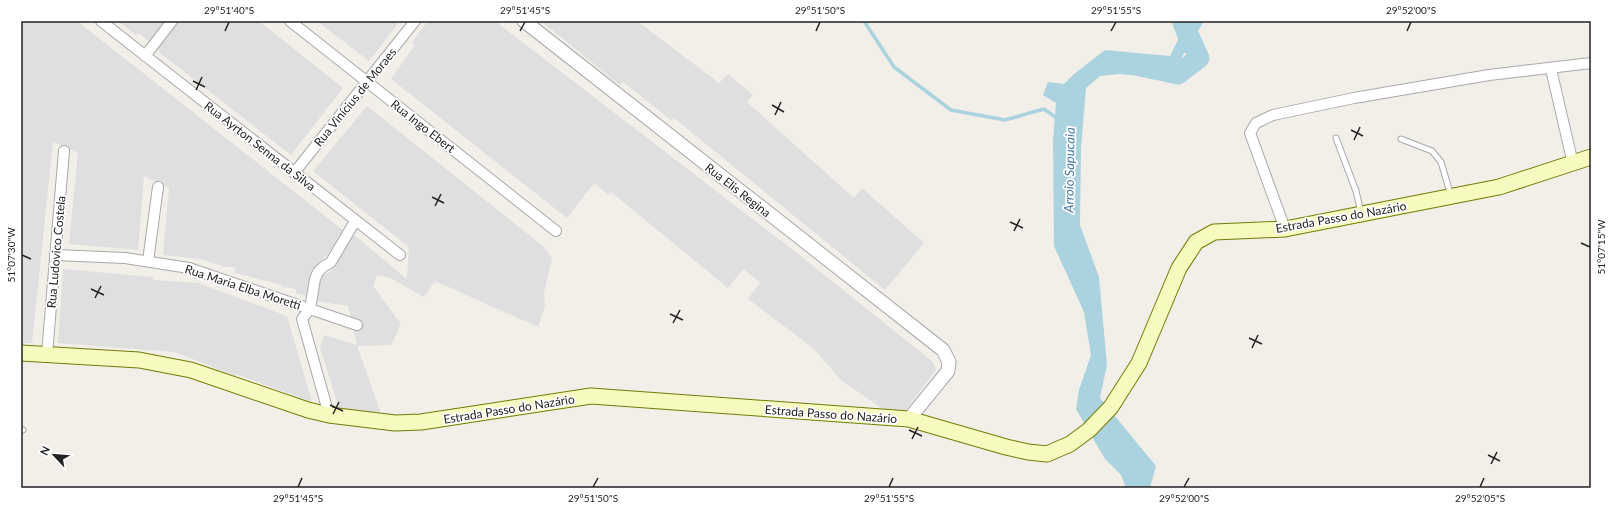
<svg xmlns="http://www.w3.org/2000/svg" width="1612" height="509" viewBox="0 0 1612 509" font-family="Lato,sans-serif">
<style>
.residential{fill:#e0dfdf}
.water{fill:#aad3df}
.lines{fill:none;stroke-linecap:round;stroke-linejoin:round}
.stream{stroke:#aad3df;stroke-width:3.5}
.river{stroke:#aad3df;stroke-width:21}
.service-casing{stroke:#a9a9a9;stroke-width:7}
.minor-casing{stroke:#a9a9a9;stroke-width:12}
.tertiary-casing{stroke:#a9a9a9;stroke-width:15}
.secondary-casing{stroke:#707d05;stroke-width:17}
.service{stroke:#fff;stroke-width:5}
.minor{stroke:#fff;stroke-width:10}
.tertiary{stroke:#fff;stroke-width:13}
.secondary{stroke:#f7fabf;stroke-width:15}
.ticks{fill:none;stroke:#222;stroke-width:1.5}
.labels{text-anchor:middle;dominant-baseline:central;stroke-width:3.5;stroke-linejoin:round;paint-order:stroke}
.street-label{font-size:12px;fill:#222;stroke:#fff}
.water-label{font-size:13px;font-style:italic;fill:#4a7aab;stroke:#fff}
.neatline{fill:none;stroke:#222;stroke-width:1.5}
.ticks-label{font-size:10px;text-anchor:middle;fill:#222}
</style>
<rect width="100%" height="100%" fill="#f2efe9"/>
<!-- residential -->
<g class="residential">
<path d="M21,21H77L344,231L328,254L312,269L307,296L296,293V289L282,287V285L235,273V267H225L200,259L163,255L169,188L144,176L138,250L69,244L78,153L53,142L32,343H21Z"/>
<path d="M118,21H167L151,43L139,33L136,35Z"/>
<path d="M180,21H259L343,88L291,155L159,52L158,48Z"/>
<path d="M317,21H400L369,61Z"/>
<path d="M428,21H495L793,250L933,362L936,370L905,411L884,410L841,380L813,348L748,299L760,282L743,269L728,288L611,192L609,195L594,183L567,218L391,79L415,45L412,42Z"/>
<path d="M541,21H637L719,83L728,74L753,95L747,102L854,198L862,188L924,243L885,290L674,118L672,121L623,82L620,85Z"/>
<path d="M367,106L543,246L552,258L544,293L545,306L538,327L435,281L424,297L390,278L377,275L373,286L401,324L391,345L357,346L381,414L339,409L320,347L324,335L357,345L348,306L316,301L322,276L330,272L352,236L354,235L407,279L409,247L313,171Z"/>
<path d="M63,269L153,277V280L198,283L287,316L312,402L236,374L235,376L175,352L58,343Z"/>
</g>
<!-- water -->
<path class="water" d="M1174,21H1204L1177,65L1152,77L1119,74L1100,76L1086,88L1081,148L1080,225L1099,277L1107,365L1100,398L1156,466L1150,488H1126L1121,475L1105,459L1076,409L1079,390L1091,355L1084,312L1054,246L1053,141L1056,103L1043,95L1048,82L1064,84L1073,75L1105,50L1170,56L1178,40Z"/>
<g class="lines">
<!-- stream -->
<path class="stream" d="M864,21L894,67L951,110L1005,120L1044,109L1058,119"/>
<!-- river -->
<path class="river" d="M1136,65L1178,74L1199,58L1183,23L1184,21"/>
<!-- service casing -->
<g class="service-casing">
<g id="service">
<path d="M1336,138L1356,191L1361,213"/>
<path d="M1401,139L1432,151L1441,162L1451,196"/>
<path d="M21,429L23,430"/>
</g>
</g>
<!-- minor casing -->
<g class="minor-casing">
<g id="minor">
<path d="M101,21L400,255"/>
<path d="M290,21L556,231"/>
<path d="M145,56L172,21"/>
<path d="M1551,69L1573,164"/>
<path d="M294,173L415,21"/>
<path d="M1285,229L1250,133L1256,123L1273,115L1354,98L1489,75L1591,63"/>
<path d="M55,255L125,258L189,268L357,325"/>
<path d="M148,261L158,187"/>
<path d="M47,354L64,151"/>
<path d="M329,415L302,319L310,309L315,279L318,272L323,267L331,262L355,221"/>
</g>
</g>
<!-- tertiary casing -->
<g class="tertiary-casing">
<path id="tertiary" d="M524,21L943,350L949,362L948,371L909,419"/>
</g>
<!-- secondary casing -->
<g class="secondary-casing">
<path id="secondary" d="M21,353L139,360L191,370L308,410L329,415L395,423L421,422L591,396L909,419L1006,447L1028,452L1047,454L1070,444L1089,430L1111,407L1139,363L1179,268L1196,242L1214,232L1285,229L1499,187L1591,157"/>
</g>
<!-- service -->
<use href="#service" class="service"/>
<!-- minor -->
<use href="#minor" class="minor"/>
<!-- tertiary -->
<use href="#tertiary" class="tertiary"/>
<!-- secondary -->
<use href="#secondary" class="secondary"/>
</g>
<!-- ticks -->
<path class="ticks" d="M225,31L229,22M520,31L525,22M816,31L820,22M1111,31L1116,22M1407,31L1411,22M193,81L205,87M196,90L202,77M772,105L784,112M775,115L781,102M1351,130L1363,136M1354,140L1360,127M432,197L444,203M435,206L441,194M1010,222L1023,228M1014,231L1020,219M1581,243L1590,247M22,255L31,259M91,289L104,295M95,298L101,286M670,314L683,320M673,323L680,310M1249,338L1262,344M1252,348L1258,335M330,405L343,411M333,414L339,402M909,430L922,436M912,439L918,427M1488,455L1500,461M1491,464L1497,452M298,487L302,478M593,487L598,478M889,487L893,478M1184,487L1189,478M1480,487L1484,478"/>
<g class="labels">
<!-- street labels -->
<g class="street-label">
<text transform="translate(355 97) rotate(-51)">Rua Vinícius de Moraes</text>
<text transform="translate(423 126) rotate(38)">Rua Ingo Ebert</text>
<text transform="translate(260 146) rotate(38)">Rua Ayrton Senna da Silva</text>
<text transform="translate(738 190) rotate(38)">Rua Elis Regina</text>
<text transform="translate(1341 217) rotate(-10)">Estrada Passo do Nazário</text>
<text transform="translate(56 252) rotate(-85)">Rua Ludovico Costela</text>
<text transform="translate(243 287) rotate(18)">Rua Maria Elba Moretti</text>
<text transform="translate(509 409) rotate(-9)">Estrada Passo do Nazário</text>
<text transform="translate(831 414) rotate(4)">Estrada Passo do Nazário</text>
</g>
<!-- water labels -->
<g class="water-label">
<text transform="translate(1069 170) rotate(-89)">Arroio Sapucaia</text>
</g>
</g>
<!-- border -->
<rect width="1612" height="509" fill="none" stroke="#ffffff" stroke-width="44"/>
<!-- north arrow -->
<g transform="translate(54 455) rotate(296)" stroke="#ffffff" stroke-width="3" paint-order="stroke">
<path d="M0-3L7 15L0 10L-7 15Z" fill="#222222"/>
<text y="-6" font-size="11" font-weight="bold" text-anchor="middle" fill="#222222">N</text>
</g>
<rect x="22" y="22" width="1568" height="465" class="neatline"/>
<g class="ticks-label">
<text x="229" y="14">29°51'40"S</text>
<text x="525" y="14">29°51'45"S</text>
<text x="820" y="14">29°51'50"S</text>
<text x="1116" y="14">29°51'55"S</text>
<text x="1411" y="14">29°52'00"S</text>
<text transform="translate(1601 247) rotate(-90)" y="4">51°07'15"W</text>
<text transform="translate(11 255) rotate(-90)" y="4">51°07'30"W</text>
<text x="298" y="502">29°51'45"S</text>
<text x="593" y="502">29°51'50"S</text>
<text x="889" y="502">29°51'55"S</text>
<text x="1184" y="502">29°52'00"S</text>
<text x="1480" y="502">29°52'05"S</text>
</g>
</svg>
